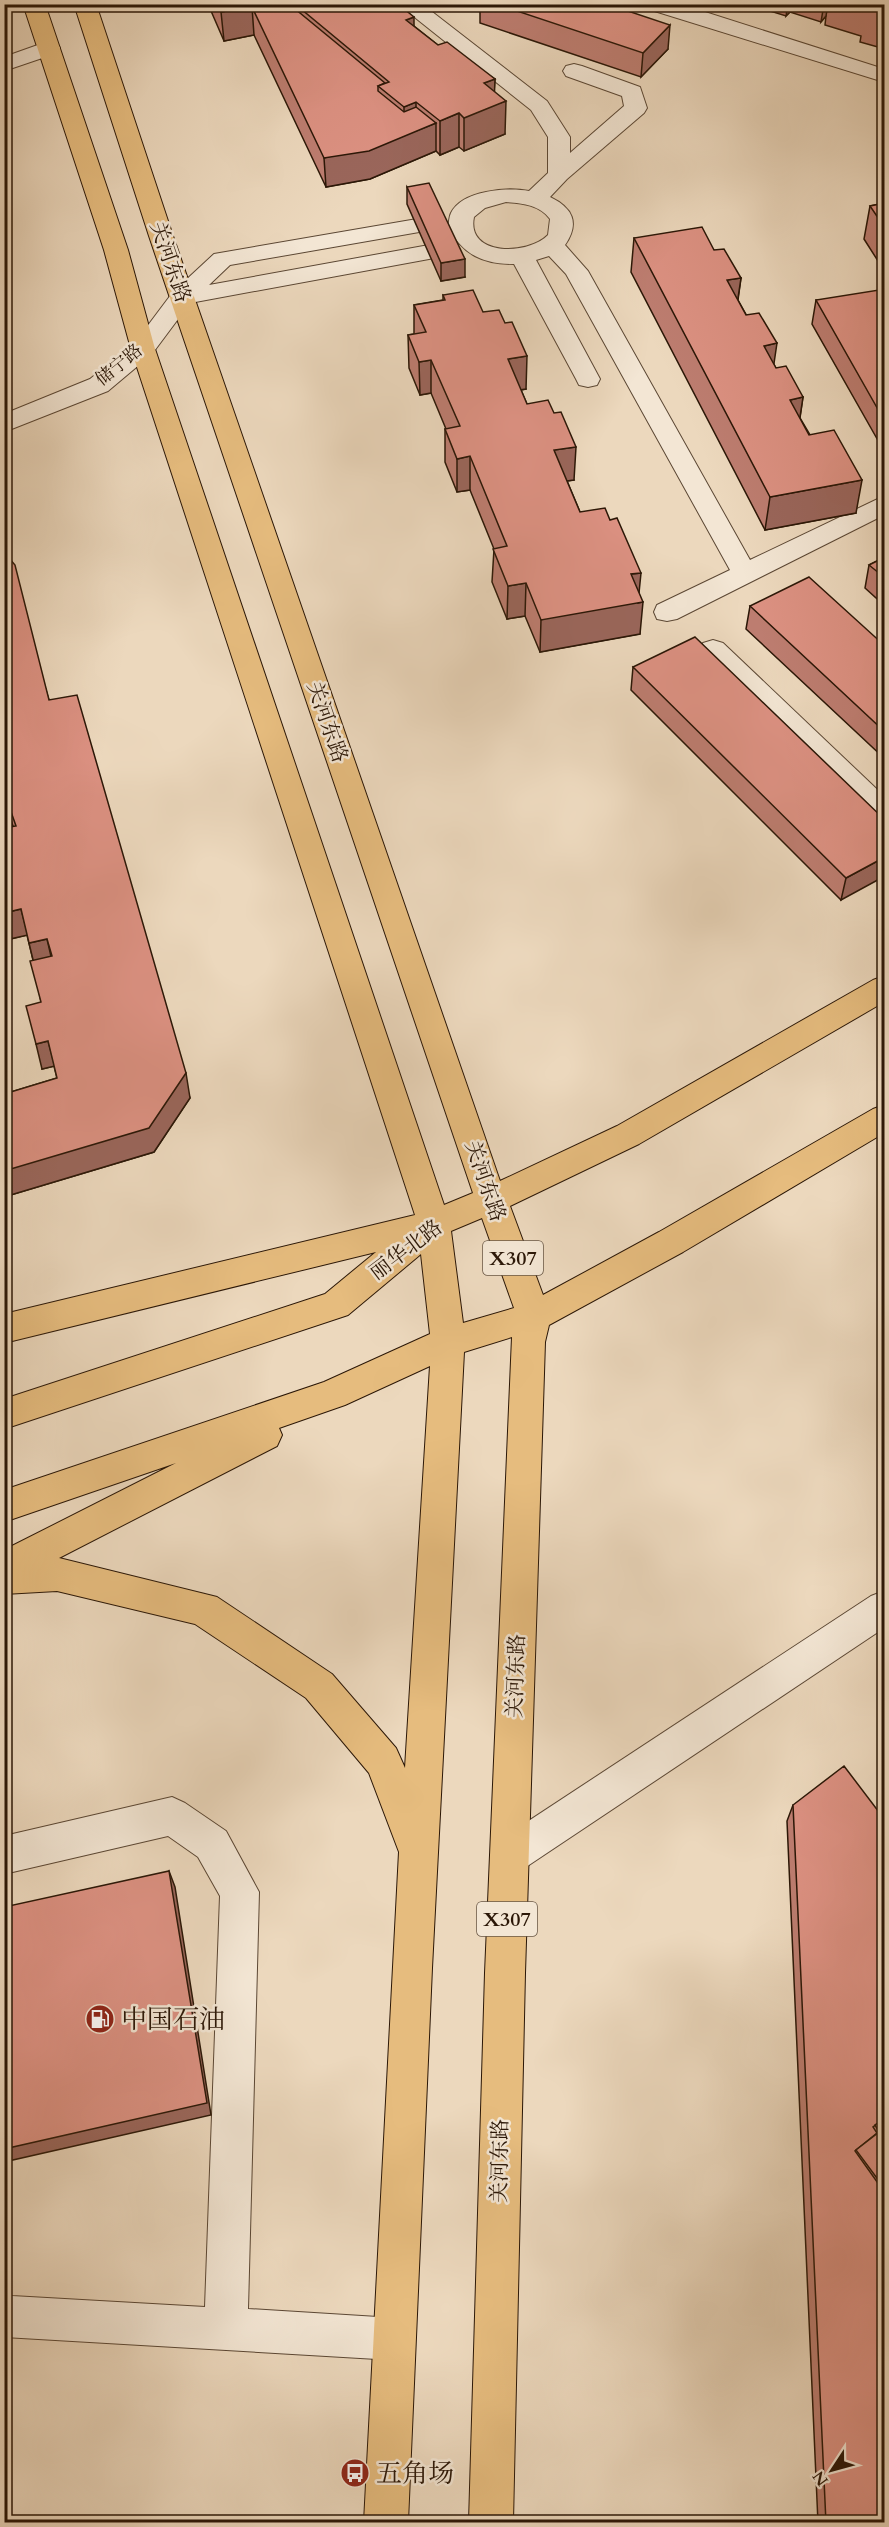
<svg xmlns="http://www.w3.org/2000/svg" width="889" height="2527" viewBox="0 0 889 2527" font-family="Cardo,'Noto Serif SC',serif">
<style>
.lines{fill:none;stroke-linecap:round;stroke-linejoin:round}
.minor-casing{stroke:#5b4734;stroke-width:2}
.major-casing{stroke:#2b1707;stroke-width:2}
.minor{fill:#f3e6d4;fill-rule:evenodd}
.major{fill:#e6bc7e;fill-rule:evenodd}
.wall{fill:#bd7d70;stroke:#2b1707;stroke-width:1.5}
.shaded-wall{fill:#9a665b;stroke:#2b1707;stroke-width:1.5}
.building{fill:#dc9182;stroke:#2b1707;stroke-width:1.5}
.labels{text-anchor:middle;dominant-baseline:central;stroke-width:5;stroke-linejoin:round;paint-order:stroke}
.far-street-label{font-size:18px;fill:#2b1707;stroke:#f3e6d4}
.shield{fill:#f3e6d4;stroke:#675544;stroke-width:1.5}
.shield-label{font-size:20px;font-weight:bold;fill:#2b1707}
.street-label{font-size:21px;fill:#2b1707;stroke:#f3e6d4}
.near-poi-label{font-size:26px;fill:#2b1707;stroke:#f3e6d4;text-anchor:start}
</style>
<rect width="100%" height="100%" fill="#ecd8bd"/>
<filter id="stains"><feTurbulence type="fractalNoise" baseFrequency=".00333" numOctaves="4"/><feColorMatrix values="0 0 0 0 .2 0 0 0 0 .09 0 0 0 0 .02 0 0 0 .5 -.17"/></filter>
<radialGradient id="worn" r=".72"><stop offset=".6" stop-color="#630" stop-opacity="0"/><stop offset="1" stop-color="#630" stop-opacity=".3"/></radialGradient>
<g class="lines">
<!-- minor casing -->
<g class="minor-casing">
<g id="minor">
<path d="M398,4H422L547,101L570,137V153L624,106L622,96L566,76L563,71L566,66L574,64L582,66L640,87L647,108L644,113L567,179L550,197C573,208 580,223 565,245L588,271L750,560L884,496V515L677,619L667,621L657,619L654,612L657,605L730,570L566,274L549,256L536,260L600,379L597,385L588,387L579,385L576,379L514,264C483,264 463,255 448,227C449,223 449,217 451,213C462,190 508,187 529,191L548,173V137L531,110ZM506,202C522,203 540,205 550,219L548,235C527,256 466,256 474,217L485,208Z"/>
<path d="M646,4H680L884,69V82L648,9Z"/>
<path d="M49,41L57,43L60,48L57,53L4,71V57Z"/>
<path d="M417,219L425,221L429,226L425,231L230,265L209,285L429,245L437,247L441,252L437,257L429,259L190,303L152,354L108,391L4,432V414L90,379L134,344L173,292L214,254Z"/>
<path d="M713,640L723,643L884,796V824L874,821L703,657L699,650L703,643Z"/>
<path d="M884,1591V1628L523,1869L509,1875L495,1869L490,1856L495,1843L871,1596Z"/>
<path d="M172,1797L185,1803L226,1831L259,1892L248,2309L394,2318L409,2324L415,2339L409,2354L394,2360L4,2337V2293L12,2296L205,2307L220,1896L198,1857L168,1836L4,1874V1836Z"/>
</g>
</g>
<!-- major casing -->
<g class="major-casing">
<path id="major" d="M23,4H45L128,250L155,349L444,1205L473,1193L149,236L74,4H96L173,236L500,1181L617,1126L873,980L884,976V1002L639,1144L510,1206L543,1295L659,1232L873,1109L884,1105V1133L683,1252L549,1325L545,1342L525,1973L513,2522H469L485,1973L512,1337L464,1352L432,1968L408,2522H364L399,1852L369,1773L306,1698L195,1624L57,1591L4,1594V1550L176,1463L4,1522V1490L324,1382L430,1334L421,1254L348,1315L4,1429V1399L325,1294L376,1252L4,1343V1314L415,1215L131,349L104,250ZM482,1218L514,1308L463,1323L451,1231ZM430,1366L405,1768L396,1748L332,1674L217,1597L59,1558L277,1446L282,1435L279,1428L345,1405Z"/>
</g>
<!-- minor -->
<use href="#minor" class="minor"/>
<!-- major -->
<use href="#major" class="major"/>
</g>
<!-- wall -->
<g class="wall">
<path d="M208,4H398L414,26L438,45L495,79L494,92L505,134L464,151L459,147L440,155L436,151L370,179L326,187L254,35L224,41Z"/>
<path d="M480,4H607L668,49L641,77L480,23Z"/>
<path d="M748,4H885V49L860,42L861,36L825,25L826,16L821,22L790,12L786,16Z"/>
<path d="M407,187L465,277L441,281L407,204Z"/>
<path d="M885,203V272L864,239L870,206Z"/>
<path d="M634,238L714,250L741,278L738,300L776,368L803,397L800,418L856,513L765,530L631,272Z"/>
<path d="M443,295L483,312L526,389L521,390L527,404L574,480L567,481L580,512L639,592L640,634L540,652L525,616L507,619L492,582L494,549L470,490L457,492L445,462V429H446L431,393L420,395L409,368L408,335L414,334V305L443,300Z"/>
<path d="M885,299V443L880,444L812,324L816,300Z"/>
<path d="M4,552L49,700L190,1098L154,1152L4,1197V1094L57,1078L54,1066L42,1069L41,1002L33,960L27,935L10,939L4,919V877L11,875L13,826L4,799Z"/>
<path d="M885,557V606L865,588L869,565Z"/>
<path d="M750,606L885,646V759L746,629Z"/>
<path d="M633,667L885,820L841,900L631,690Z"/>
<path d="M793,1805L885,1820V2523H818L787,1821Z"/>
</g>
<!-- shaded-wall -->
<g class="shaded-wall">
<path d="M788,4H791L790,12L786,16Z"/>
<path d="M824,4H828L826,16L821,22Z"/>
<path d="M252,7L254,35L224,41L221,12Z"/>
<path d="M414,17V50L406,20Z"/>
<path d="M670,25L668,49L641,77L643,53Z"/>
<path d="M495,79L494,105L506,101L505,134L464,151V118L484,83Z"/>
<path d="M416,102V131L436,123V151L370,179L326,187L324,158L404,136V107Z"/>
<path d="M459,113V147L440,155V121Z"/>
<path d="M465,259V277L441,281V263Z"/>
<path d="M741,278L736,311L727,280Z"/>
<path d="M777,343L772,377L764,346Z"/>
<path d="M527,356L526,389L507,392L508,359Z"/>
<path d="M431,360V393L420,395L419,362Z"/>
<path d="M803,397L798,430L790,400Z"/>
<path d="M884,420L885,443L880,444Z"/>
<path d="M576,447L574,480L552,483L554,450Z"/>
<path d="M470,456V490L457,492V459Z"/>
<path d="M862,480L856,513L765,530L770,497Z"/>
<path d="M641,573L638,603L643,602L640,634L540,652L541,620L631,574Z"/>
<path d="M526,583L525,616L507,619L508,586Z"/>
<path d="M885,857V876L841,900L846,878Z"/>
<path d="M21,909L28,935L10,939L4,919V913Z"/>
<path d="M47,939L53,965L35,968L29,943Z"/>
<path d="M48,1041L55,1066L42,1069L36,1044Z"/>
<path d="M186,1073L190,1098L154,1152L4,1197V1171Z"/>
<path d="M169,1871L175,1887L211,2115L4,2162V2149Z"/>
</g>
<!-- building -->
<g class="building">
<path d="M218,4H289L385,83L378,86V91L404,112L416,107L436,123L369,151L324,158L252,7L221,12Z"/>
<path d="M295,4H398L414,17L406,20L438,45L447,42L495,79L484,83L506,101L464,118L459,113L440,121L416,102L404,107L378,86L389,82Z"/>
<path d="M496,4H607L670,25L643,53Z"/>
<path d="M869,4H885V14L865,8Z"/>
<path d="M429,183L465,259L441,263L407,187Z"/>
<path d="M885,203V228L870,206Z"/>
<path d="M702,227L714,250L724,249L741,278L727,280L746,315L759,313L777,343L764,346L776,368L786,366L803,397L790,400L809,435L834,430L862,480L770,497L634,238Z"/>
<path d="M473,290L483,312L499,310L505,323L512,322L527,356L508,359L527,404L548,400L554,413L561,412L576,447L554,450L580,512L605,508L610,520L617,518L641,573L631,574L643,602L541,620L526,583L508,586L493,549L507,546L470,456L457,459L445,429L460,426L431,360L419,362L408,335L426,332L414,305L445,300L443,295Z"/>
<path d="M879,290L885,299L884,420L816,300Z"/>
<path d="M4,552L15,565L49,700L77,695L186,1073L149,1128L4,1171V1094L57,1078L48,1041L36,1044L26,1006L41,1002L30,961L52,956L47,939L29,943L21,909L4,913V877L11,875L4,849V828L16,826L4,792Z"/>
<path d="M885,557V578L869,565Z"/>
<path d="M809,577L885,646V732L750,606Z"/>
<path d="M695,637L885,820V857L846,878L633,667Z"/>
<path d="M844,1766L885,1820V2118L873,2127L877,2133L855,2151L885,2193V2523H826L793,1805Z"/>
<path d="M169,1871L207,2103L4,2149V1907Z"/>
<path d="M885,2118V2189L856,2150L879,2132L875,2125Z"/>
</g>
<!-- icons -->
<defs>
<g id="fuel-disc" transform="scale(1.5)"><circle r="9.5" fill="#8f2418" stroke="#f3e6d4"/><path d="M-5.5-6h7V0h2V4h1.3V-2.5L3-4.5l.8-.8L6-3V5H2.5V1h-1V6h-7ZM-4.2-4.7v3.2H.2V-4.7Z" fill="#fff"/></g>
<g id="bus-disc" transform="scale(1.5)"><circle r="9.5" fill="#8f2418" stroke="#f3e6d4"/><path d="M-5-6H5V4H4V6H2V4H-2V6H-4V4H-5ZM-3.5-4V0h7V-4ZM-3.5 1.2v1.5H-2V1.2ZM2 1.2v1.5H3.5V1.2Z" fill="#fff"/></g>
</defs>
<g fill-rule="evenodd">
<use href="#fuel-disc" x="100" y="2019"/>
<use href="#bus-disc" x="355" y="2473"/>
</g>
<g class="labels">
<!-- far-street labels -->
<g class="far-street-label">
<text transform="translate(119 365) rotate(-39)">储宁路</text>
</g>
<!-- shield labels -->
<g class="shield">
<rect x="483" y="1241" width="60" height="34" rx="4.5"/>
<rect x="477" y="1902" width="60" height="34" rx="4.5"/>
</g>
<g class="shield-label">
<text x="513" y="1258">X307</text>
<text x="507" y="1919">X307</text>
</g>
<!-- street labels -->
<g class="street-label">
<text transform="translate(170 262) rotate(71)">关河东路</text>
<text transform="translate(327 722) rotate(71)">关河东路</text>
<text transform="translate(485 1181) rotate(71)">关河东路</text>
<text transform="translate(406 1250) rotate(-37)">丽华北路</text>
<text transform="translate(516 1676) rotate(-88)">关河东路</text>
<text transform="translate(500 2161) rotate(-89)">关河东路</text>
</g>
<!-- near-poi labels -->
<g class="near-poi-label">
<text x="121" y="2019">中国石油</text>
<text x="376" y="2473">五角场</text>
</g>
</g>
<!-- margin -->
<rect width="889" height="2527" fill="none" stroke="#ecd8bd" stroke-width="24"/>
<rect x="6" y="6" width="877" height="2515" fill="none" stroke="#2b1707" stroke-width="3"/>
<rect x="12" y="12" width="865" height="2503" fill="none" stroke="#2b1707" stroke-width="1.5"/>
<!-- north arrow -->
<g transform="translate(832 2470) rotate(234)" stroke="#f3e6d4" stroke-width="4.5" paint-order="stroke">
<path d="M0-4.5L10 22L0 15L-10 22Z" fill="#2b1707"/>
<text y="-9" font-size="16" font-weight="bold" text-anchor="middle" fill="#2b1707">N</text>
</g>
<rect width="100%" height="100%" filter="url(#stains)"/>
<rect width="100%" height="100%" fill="url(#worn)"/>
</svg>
